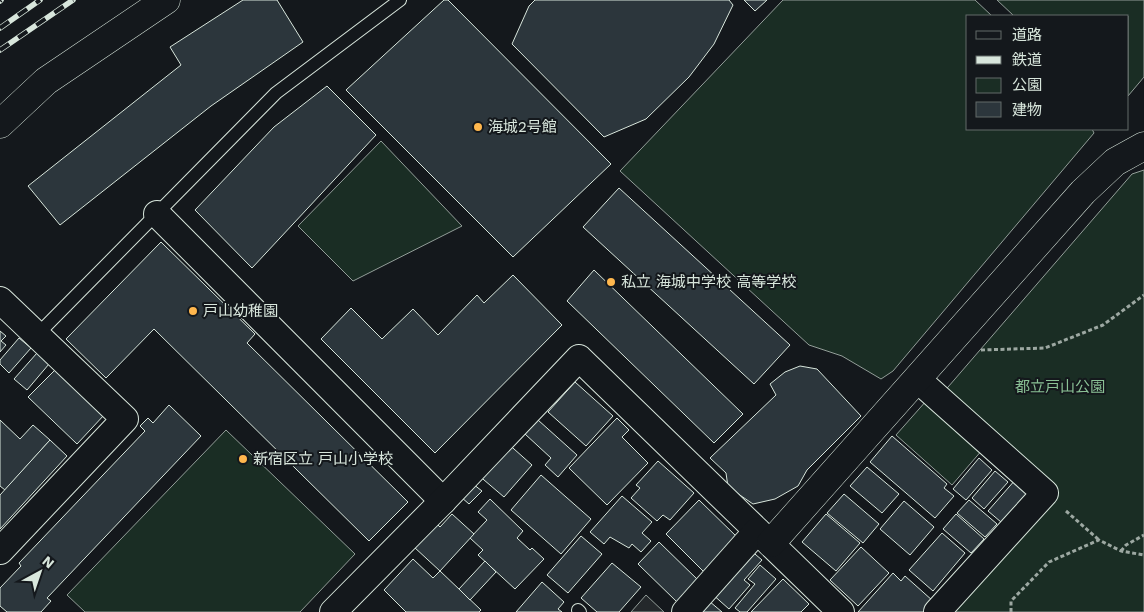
<svg xmlns="http://www.w3.org/2000/svg" width="1144" height="612" viewBox="0 0 1144 612" font-family="'Work Sans','Noto Sans JP',sans-serif">
<style>
.green{fill:#1a2d24;stroke:#939e99}
.parking{fill:#24282b;stroke:#939e99}
.building{fill:#2c363c;stroke:#d8e6dc}
.lines{fill:none;stroke-linecap:round;stroke-linejoin:round}
.service-casing{stroke:#d8e6dc;stroke-width:14}
.minor-casing{stroke:#d8e6dc;stroke-width:28}
.tertiary-casing{stroke:#d8e6dc;stroke-width:29}
.path{stroke:#9da8a2;stroke-width:3;stroke-dasharray:4 2.5;stroke-linecap:butt}
.service{stroke:#14181c;stroke-width:12}
.minor{stroke:#14181c;stroke-width:26}
.tertiary{stroke:#14181c;stroke-width:28}
.rail-casing{stroke:#d8e6dc;stroke-width:5.5}
.rail{stroke:#14181c;stroke-width:4;stroke-dasharray:11;stroke-linecap:butt}
.poi-dot{fill:#ffb74d;stroke:#14181c;stroke-width:2}
.labels{text-anchor:middle;dominant-baseline:central;stroke-width:4;stroke-linejoin:round;paint-order:stroke}
.poi-label{font-size:15px;fill:#d8e6dc;stroke:#14181c;text-anchor:start}
.park-label{font-size:15px;fill:#8ac095;stroke:#14181c}
</style>
<rect width="100%" height="100%" fill="#14181c"/>
<!-- green -->
<g class="green">
<path d="M783,0H975L992,16H968V129H1092L1094,133L893,371L881,379L842,356L809,345L620,171Z"/>
<path d="M997,0H1144V77L1128,96V16H1014Z"/>
<path d="M381,141L462,226L353,281L298,226Z"/>
<path d="M1144,170V612H942L1036,492L942,394L1132,174Z"/>
<path d="M927,400L983,449L952,485L896,435Z"/>
<path d="M226,430L355,554L300,612H85L67,595Z"/>
</g>
<!-- parking -->
<path class="parking" d="M646,595L664,612H631Z"/>
<!-- building -->
<g class="building">
<path d="M243,0H277L303,42L211,106L60,225L28,186L181,65L170,47Z"/>
<path d="M444,0H448L611,164L513,257L346,90Z"/>
<path d="M535,0H729L733,5L714,44L689,77L646,119L604,137L512,44L529,6Z"/>
<path d="M744,0H767L755,11Z"/>
<path d="M327,86L376,135L252,268L195,210L274,127Z"/>
<path d="M619,188L790,345L754,384L583,227Z"/>
<path d="M161,242L255,334L247,343L408,502L369,541L154,329L106,378L66,339Z"/>
<path d="M594,270L743,414L714,443L567,301Z"/>
<path d="M513,275L562,325L435,453L321,339L351,308L382,339L413,309L438,335L477,295L484,303Z"/>
<path d="M0,331L6,336L1,341L6,345L0,352Z"/>
<path d="M19,338L31,348L9,373L0,364V360Z"/>
<path d="M37,353L49,364L27,390L14,379Z"/>
<path d="M800,366L817,369L861,416L807,470L798,486L775,499L753,504L728,487L726,473L710,458L776,395L770,384L785,372Z"/>
<path d="M57,368L105,414L77,444L28,397Z"/>
<path d="M575,382L613,416L586,446L548,412Z"/>
<path d="M169,405L201,436L47,598L51,601L41,612H7L0,606V588L21,566L19,563L145,431L140,426L148,418L153,423Z"/>
<path d="M617,418L629,430L622,437L648,463L607,505L569,468Z"/>
<path d="M0,420L20,439L33,425L50,440L5,490L0,486Z"/>
<path d="M538,420L577,455L558,477L545,465L551,458L525,434Z"/>
<path d="M892,436L947,484L944,488L954,496L935,518L870,462Z"/>
<path d="M50,440L67,456L0,529V495Z"/>
<path d="M505,441L532,465L504,497L477,474Z"/>
<path d="M979,458L992,470L966,500L953,489Z"/>
<path d="M658,461L694,493L670,520L663,515L657,521L631,498L640,488L636,485Z"/>
<path d="M867,467L899,494L882,513L850,486Z"/>
<path d="M995,471L1008,482L984,509L972,498Z"/>
<path d="M541,475L591,519L561,554L511,510Z"/>
<path d="M1016,479L1029,491L1001,522L988,511Z"/>
<path d="M473,484L482,491L469,504L461,497Z"/>
<path d="M844,494L879,524L863,543L827,513Z"/>
<path d="M622,496L652,522L642,533L651,541L641,552L632,544L629,548L610,537L604,544L590,532Z"/>
<path d="M490,499L523,531L517,538L530,550L532,548L544,559L515,589L478,555L483,550L470,538L487,520L478,512Z"/>
<path d="M699,500L737,537L704,572L666,534Z"/>
<path d="M969,500L997,524L985,537L957,513Z"/>
<path d="M904,501L934,527L910,555L880,529Z"/>
<path d="M452,514L474,534L440,571L414,547L436,523L440,527Z"/>
<path d="M826,514L860,543L836,571L802,542Z"/>
<path d="M956,514L984,539L971,553L943,529Z"/>
<path d="M942,533L965,553L933,591L909,570Z"/>
<path d="M581,536L602,554L568,593L547,575Z"/>
<path d="M659,542L698,580L677,602L638,564Z"/>
<path d="M861,547L889,573L858,606L830,580Z"/>
<path d="M749,549L762,560L744,580L750,585L729,609L711,593Z"/>
<path d="M413,559L433,578L440,571L481,610L479,612H406L384,590Z"/>
<path d="M485,561L496,572L470,600L459,589Z"/>
<path d="M612,563L641,587L619,612H597L581,598Z"/>
<path d="M760,565L776,579L747,612H740L735,608L755,584L748,579Z"/>
<path d="M893,573L901,581L905,576L933,601L923,612H858Z"/>
<path d="M783,579L809,604L801,612H751Z"/>
<path d="M542,582L564,602L558,609L562,612H516Z"/>
<path d="M709,601L722,612H699Z"/>
</g>
<g class="lines">
<!-- service casing -->
<g class="service-casing">
<g id="service">
<path d="M37,335L276,93L400,0"/>
<path d="M578,610L580,612"/>
</g>
</g>
<!-- minor casing -->
<g class="minor-casing">
<g id="minor">
<path d="M157,214L443,501"/>
<path d="M0,300L125,419L0,551"/>
<path d="M917,379L1045,493L937,612"/>
<path d="M333,612L443,501L579,358L841,612"/>
<path d="M685,612L757,531"/>
</g>
</g>
<!-- tertiary casing -->
<g class="tertiary-casing">
<g id="tertiary">
<path d="M0,124L46,81L166,0"/>
<path d="M771,543L1083,192L1115,162L1144,146"/>
</g>
</g>
<!-- path -->
<g class="path">
<path d="M981,350L1045,348L1103,325L1144,295"/>
<path d="M1066,511L1099,540"/>
<path d="M1121,551L1126,545L1144,535"/>
<path d="M1011,612V601L1049,562L1099,540L1121,551L1144,555"/>
</g>
<!-- service -->
<use href="#service" class="service"/>
<!-- minor -->
<use href="#minor" class="minor"/>
<!-- tertiary -->
<use href="#tertiary" class="tertiary"/>
<!-- rail casing -->
<g class="rail-casing">
<g id="rail">
<path d="M0,1L1,0"/>
<path d="M0,28L40,0"/>
<path d="M0,50L73,0"/>
</g>
</g>
<!-- rail -->
<use href="#rail" class="rail"/>
</g>
<!-- markers -->
<g class="poi-dot">
<circle cx="478" cy="127" r="5"/>
<circle cx="611" cy="282" r="5"/>
<circle cx="193" cy="311" r="5"/>
<circle cx="243" cy="459" r="5"/>
</g>
<g class="labels">
<!-- poi labels -->
<g class="poi-label">
<text x="488" y="127">海城2号館</text>
<text x="621" y="282">私立 海城中学校 高等学校</text>
<text x="203" y="311">戸山幼稚園</text>
<text x="253" y="459">新宿区立 戸山小学校</text>
</g>
<!-- park labels -->
<g class="park-label">
<text x="1060" y="387">都立戸山公園</text>
</g>
</g>
<!-- legend -->
<rect x="966" y="15" width="162" height="115" fill="#14181c" stroke="#626a69"/>
<rect x="976" y="31" width="25" height="8" fill="#14181c" stroke="#626a69"/>
<text x="1012" y="40" font-size="15" fill="#d8e6dc">道路</text>
<rect x="976" y="56" width="25" height="8" fill="#d8e6dc" stroke="#626a69"/>
<text x="1012" y="65" font-size="15" fill="#d8e6dc">鉄道</text>
<rect x="976" y="78" width="25" height="15" fill="#1a2d24" stroke="#626a69"/>
<text x="1012" y="90" font-size="15" fill="#d8e6dc">公園</text>
<rect x="976" y="102" width="25" height="15" fill="#2c363c" stroke="#626a69"/>
<text x="1012" y="115" font-size="15" fill="#d8e6dc">建物</text>
<!-- north arrow -->
<g transform="translate(40 572) rotate(40)" stroke="#14181c" stroke-width="4" paint-order="stroke">
<path d="M0-4L9 19L0 12L-9 19Z" fill="#d8e6dc"/>
<text y="-8" font-size="14" font-weight="bold" text-anchor="middle" fill="#d8e6dc">N</text>
</g>
</svg>
